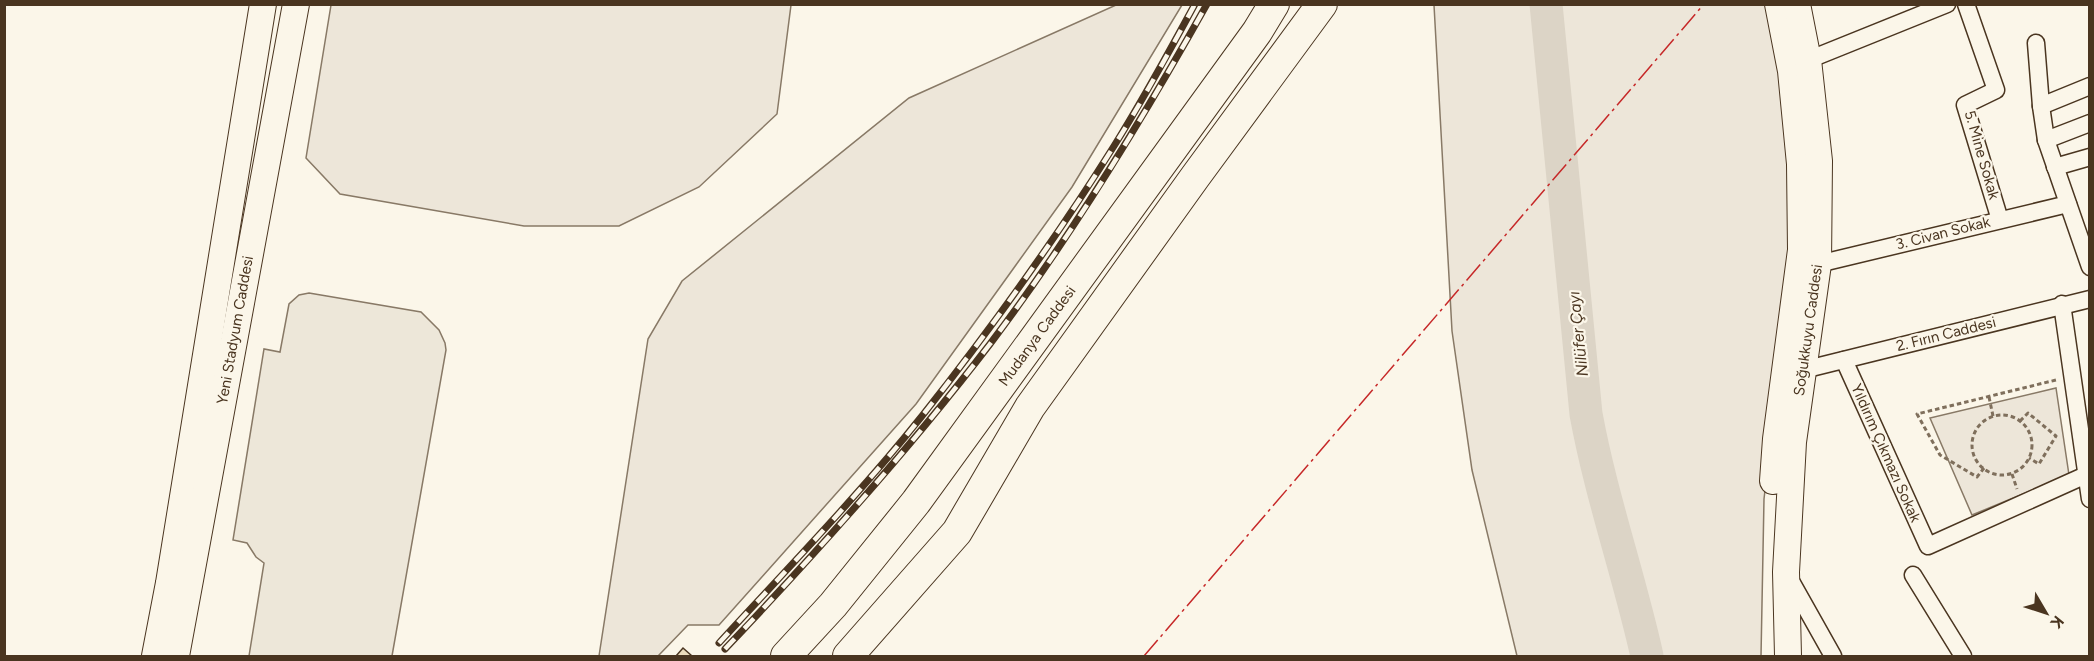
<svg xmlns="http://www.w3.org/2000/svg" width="2094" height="661" viewBox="0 0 2094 661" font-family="Figtree,sans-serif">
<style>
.green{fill:#ede6d9;stroke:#887966;stroke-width:1.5}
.parking{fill:#ede7d9;stroke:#887966;stroke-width:1.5}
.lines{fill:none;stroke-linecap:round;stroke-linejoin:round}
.river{stroke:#dcd4c6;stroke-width:33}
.building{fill:#ecdcbc;stroke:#4a3520;stroke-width:1.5}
.street-casing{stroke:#4a3520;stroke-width:19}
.primary-casing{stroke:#4a3520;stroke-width:28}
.highway-casing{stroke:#4a3520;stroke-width:32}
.path{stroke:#7f6f5c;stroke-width:3;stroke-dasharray:4.5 3;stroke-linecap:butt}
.street{stroke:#fbf6e9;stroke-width:16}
.primary{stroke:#fbf6e9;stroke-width:26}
.highway{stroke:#fbf6e9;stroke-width:30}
.rail-casing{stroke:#4a3520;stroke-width:7}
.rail{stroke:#fbf6e9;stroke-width:4.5;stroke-dasharray:14;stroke-linecap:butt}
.power{stroke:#c62828;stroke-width:1.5;stroke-dasharray:21 4.5 3 4.5;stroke-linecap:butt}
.labels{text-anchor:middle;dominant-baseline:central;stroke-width:4.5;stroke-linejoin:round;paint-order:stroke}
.street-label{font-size:15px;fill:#4a3520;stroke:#fbf6e9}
.water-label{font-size:16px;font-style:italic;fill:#4a3520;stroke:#fbf6e9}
</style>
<rect width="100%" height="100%" fill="#fbf6e9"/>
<!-- green -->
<g class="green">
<path d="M331,5V4L791,5L777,114L699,187L619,226H524L340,194L306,158Z"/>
<path d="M1116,5H1182L1072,187L916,404L719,625H688L658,656H599L648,339L682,281L909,98Z"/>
<path d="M1434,5H1769L1774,26L1797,221L1764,499L1761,656H1517L1472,470L1452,331Z"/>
<path d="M2056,388L2069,475L1972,515L1930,418Z"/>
</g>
<!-- parking -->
<path class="parking" d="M309,293L421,312L439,330L445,343L446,350L392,656H249L264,563L256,557L247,543L233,540L264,349L280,352L289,304L299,295Z"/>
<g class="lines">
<!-- river -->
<path class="river" d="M1546,4L1586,414C1601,496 1629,575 1647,656"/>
</g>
<!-- building -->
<path class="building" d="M683,648L692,656H676Z"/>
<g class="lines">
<!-- street casing -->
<g class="street-casing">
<g id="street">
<path d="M1966,4L1996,90L1965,105L2000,220"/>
<path d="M2036,43L2041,106L2046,140L2090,267"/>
<path d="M1808,60L1947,4"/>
<path d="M2041,106L2090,86"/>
<path d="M2046,140L2090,123"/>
<path d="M2055,167L2090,157"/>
<path d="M1818,264L2068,204"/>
<path d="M2062,304L2090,499"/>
<path d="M1844,360L1928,546L2086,475"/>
<path d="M1803,370L2090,299"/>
<path d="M1913,575L1963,656"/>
<path d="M1788,576L1833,656"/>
</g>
</g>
<!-- primary casing -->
<g class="primary-casing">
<g id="primary">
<path d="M1773,481L1776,439L1801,250L1800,164L1791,71L1778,4"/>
<path d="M155,656L169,583L263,4"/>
<path d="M176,656L296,4"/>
<path d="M1788,656L1786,572L1793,442L1818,264L1819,161L1808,60L1797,4"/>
</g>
</g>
<!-- highway casing -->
<g class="highway-casing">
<g id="highway">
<path d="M786,656L833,605L916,502L1257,32L1274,4"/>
<path d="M848,656L957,532L1030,407L1195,177L1322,4"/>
</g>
</g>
<!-- path -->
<g class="path">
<path d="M1989,397L1993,416"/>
<circle cx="2002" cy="445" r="30"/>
<path d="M2020,421L2028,413L2056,436L2039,464L2029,458"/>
<path d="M1984,468L1977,477L1940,455L1917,414L2056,380"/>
<path d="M2012,474L2017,489"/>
</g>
<!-- street -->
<use href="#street" class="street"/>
<!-- primary -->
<use href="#primary" class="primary"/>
<!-- highway -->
<use href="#highway" class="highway"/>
<!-- rail casing -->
<g class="rail-casing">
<g id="rail">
<path d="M719,643C787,569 859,495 922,416C990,330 1055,240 1114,146C1143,100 1169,52 1195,4"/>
<path d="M725,649C818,551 908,451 990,344C1071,237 1141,122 1207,4"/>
</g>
</g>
<!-- rail -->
<use href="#rail" class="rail"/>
<!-- power -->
<path class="power" d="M1144,656L1704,4"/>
</g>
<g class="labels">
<!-- street labels -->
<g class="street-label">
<text transform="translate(1982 155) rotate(74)">5. Mine Sokak</text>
<text transform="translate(1943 233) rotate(-14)">3. Civan Sokak</text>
<text transform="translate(235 330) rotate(-80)">Yeni Stadyum Caddesi</text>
<text transform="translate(1808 330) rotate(-82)">Soğukkuyu Caddesi</text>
<text transform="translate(1946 334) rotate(-14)">2. Fırın Caddesi</text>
<text transform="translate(1037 336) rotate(-54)">Mudanya Caddesi</text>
<text transform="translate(1886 453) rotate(66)">Yıldırım Çıkmazı Sokak</text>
</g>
<!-- water labels -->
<g class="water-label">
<text transform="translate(1578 334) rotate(-96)">Nilüfer Çayı</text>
</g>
</g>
<!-- border -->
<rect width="2094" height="661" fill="none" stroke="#4a3520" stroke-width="12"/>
<!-- north arrow -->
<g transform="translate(2046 613) rotate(129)" stroke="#fbf6e9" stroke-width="4.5" paint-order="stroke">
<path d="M0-4.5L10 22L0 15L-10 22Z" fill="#4a3520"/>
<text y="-9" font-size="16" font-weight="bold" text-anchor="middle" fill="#4a3520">K</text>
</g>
</svg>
